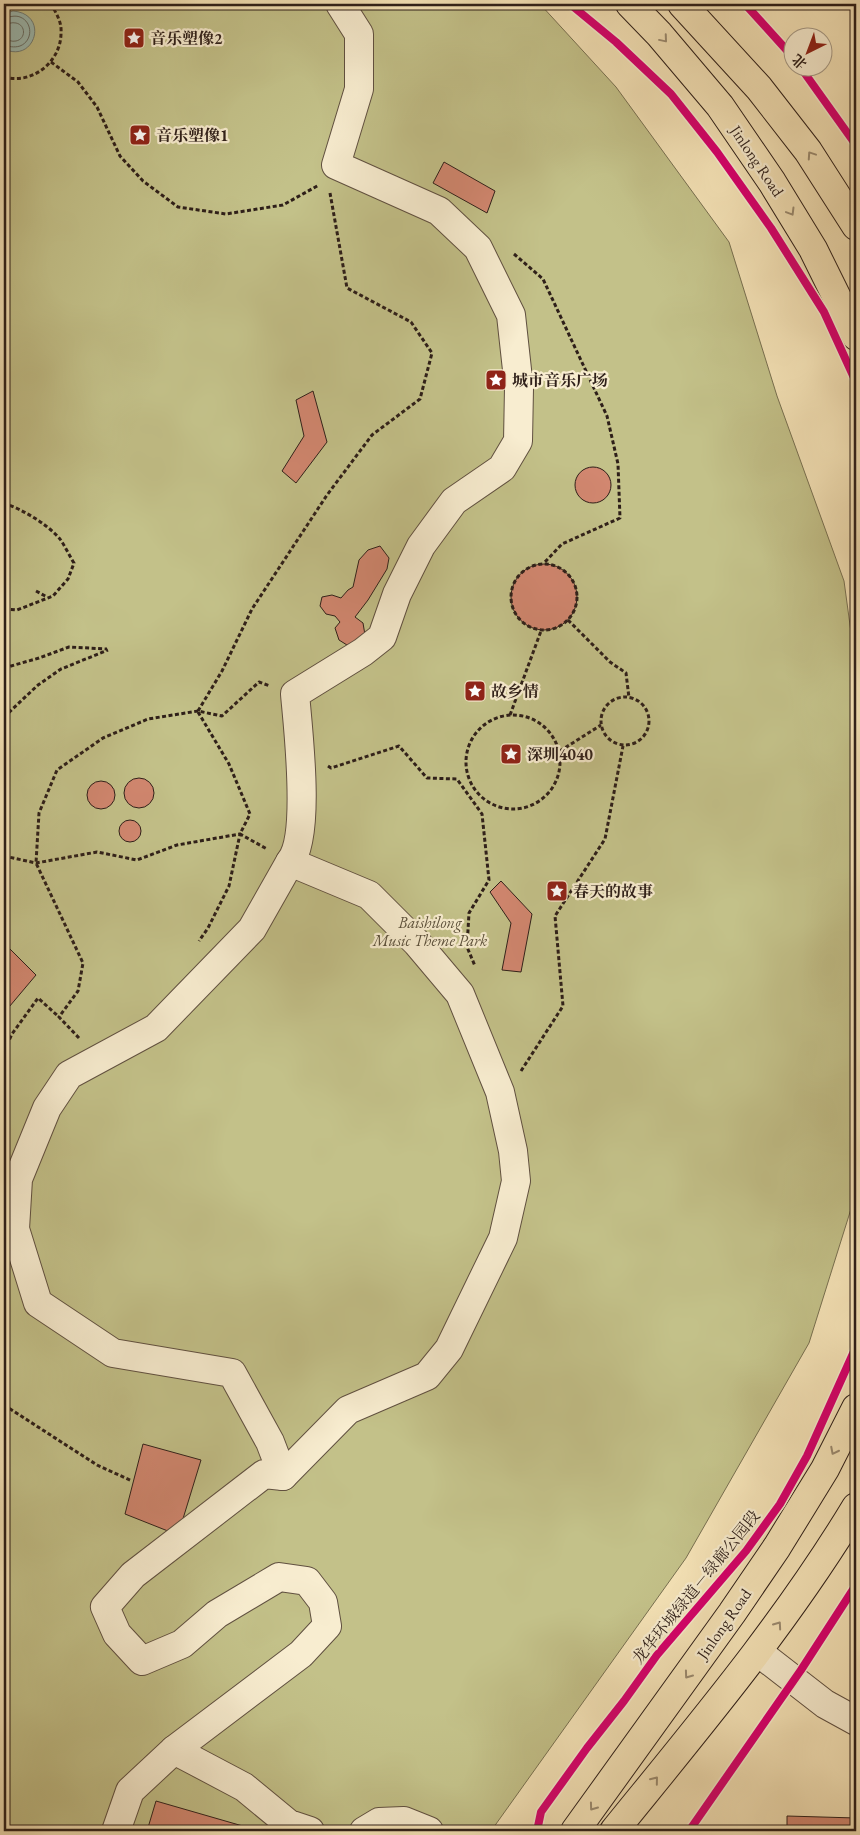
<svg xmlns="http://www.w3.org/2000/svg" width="860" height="1835" viewBox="0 0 860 1835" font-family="'EB Garamond','Noto Serif SC',serif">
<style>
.green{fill:#c3c189;stroke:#787051}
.water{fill:#9dbdb5;stroke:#717e77}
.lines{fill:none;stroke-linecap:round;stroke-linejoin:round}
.shore{stroke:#666e67;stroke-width:1}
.building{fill:#d28770;stroke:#2e1f19}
.minor-casing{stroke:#605040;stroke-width:30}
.major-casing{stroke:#2e1f19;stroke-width:30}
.path{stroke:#2e1f19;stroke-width:3;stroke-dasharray:4 2.5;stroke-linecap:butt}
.minor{stroke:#f8edd0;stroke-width:28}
.major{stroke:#f5e3b7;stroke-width:28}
.cycleway-casing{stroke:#f8edd0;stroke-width:11}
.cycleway{stroke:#d6006c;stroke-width:8}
.oneway{stroke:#9b8b70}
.labels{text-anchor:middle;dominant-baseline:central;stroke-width:4.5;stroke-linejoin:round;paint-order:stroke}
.poi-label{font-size:16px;font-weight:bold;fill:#2e1f19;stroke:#f8edd0;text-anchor:start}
.street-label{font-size:16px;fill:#2e1f19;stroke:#f8edd0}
.park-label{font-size:16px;font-style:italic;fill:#5b503b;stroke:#f8edd0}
</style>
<rect width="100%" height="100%" fill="#f5e3b7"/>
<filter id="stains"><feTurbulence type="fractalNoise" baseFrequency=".004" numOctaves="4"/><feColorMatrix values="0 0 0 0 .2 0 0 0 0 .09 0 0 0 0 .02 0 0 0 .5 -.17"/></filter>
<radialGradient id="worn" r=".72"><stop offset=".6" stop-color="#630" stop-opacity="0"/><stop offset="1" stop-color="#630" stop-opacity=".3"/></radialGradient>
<!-- green -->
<path class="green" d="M4,4H540L616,87L729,242L777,396L844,581L856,669V1193L809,1343L686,1558L491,1831H4Z"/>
<!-- water -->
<path class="water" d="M13,11C50,14 35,64 4,49V14Z"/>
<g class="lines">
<!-- shore -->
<g class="shore">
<path d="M4,18C9,17 15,15 20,17C33,22 33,41 20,46C14,48 9,46 4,46"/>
<path d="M4,24C8,24 12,22 16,23C26,25 26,39 16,41C12,42 8,40 4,39"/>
</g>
</g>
<!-- building -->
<g class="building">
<path d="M444,162L495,191L487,213L433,183Z"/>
<path d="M313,391L327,442L296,483L282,471L304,436L296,400Z"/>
<circle cx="593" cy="485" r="18"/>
<path d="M380,546L389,558L387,569L368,600L355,617L363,623L365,635L359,642L347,645L339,640L335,628L340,622L335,616L326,614L320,606L322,597L332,595L341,598L348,590L353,587L359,560L368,550Z"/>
<circle cx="544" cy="597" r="33"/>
<circle cx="139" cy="793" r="15"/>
<circle cx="101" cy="795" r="14"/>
<circle cx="130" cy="831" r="11"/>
<path d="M501,881L532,914L521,972L502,970L511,923L490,892Z"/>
<path d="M4,943L36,975L4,1013Z"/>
<path d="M143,1444L201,1460L178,1535L125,1514Z"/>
<path d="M156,1801L260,1831H147Z"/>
<path d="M787,1816L856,1818V1831H787Z"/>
</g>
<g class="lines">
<!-- minor casing -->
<g class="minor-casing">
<g id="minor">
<path d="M283,1476L270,1442L232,1373L113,1353L38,1303L15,1229L18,1179L47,1108L69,1075L156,1028L252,929L290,862"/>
<path d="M758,1652L825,1704L856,1721"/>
<path d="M116,1831L130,1791L174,1750"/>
<path d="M310,1831L289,1824L244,1787L174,1750L301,1654L327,1626L323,1602L307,1581L279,1577L217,1614L182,1644L142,1661L117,1634L105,1607L133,1575L264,1474L283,1476L348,1410L427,1376L449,1349L503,1238L516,1181L513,1151L500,1092L460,994L417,943L369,895L290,862C311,836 298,729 295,694L363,652L382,637L397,594L421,546L454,501L502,468L518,441L519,388L511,315L478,248L439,211L336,165L359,89V34L340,4"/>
<path d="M364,1831L379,1822L404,1821L429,1831"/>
</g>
</g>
<!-- major casing -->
<g class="major-casing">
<g id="major">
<path d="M630,4L659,34L720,106L772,182L813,249L856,336"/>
<path d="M682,4L759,88L808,151L856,226"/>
<path d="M575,1831L732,1613L777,1547L825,1469L856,1408"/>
<path d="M614,1831C699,1726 786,1623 856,1507"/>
</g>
</g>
<!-- path -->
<g class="path">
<path d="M51,62L78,82L97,107L120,156L143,181L178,207L226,214L283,205L319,185"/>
<path d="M4,77C32,85 61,62 61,33C62,22 56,13 51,4"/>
<path d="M514,254L543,279L607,416L618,464L620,518L562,544L544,563"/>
<path d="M4,503C23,510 46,523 60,539C65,546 69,555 74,563L68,579L53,596L17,610L4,609"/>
<circle cx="544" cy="597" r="33"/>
<path d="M36,591L47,597"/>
<path d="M568,620L610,662L626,673L629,698"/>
<path d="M4,668L39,658L69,647L107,649"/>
<circle cx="625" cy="721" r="24"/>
<path d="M198,711L222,671L252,609L327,495L372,435L420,399L432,353L411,322L347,288L330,193"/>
<path d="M198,712L229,764L250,814L240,834L267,849"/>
<circle cx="513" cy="762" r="47"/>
<path d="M510,715L541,631"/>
<path d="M4,717L38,685L61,669L108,650"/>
<path d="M560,751L601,725"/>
<path d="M328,766L331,768L399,746L427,778L457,779L482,814L489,880L469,913L467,947L475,966"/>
<path d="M4,856L36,863L97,852L137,860L177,845L240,834L229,886L208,928L199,941"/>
<path d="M79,1038L59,1017L78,991L83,963L36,863L39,813L57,770L103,738L148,719L198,711L222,716L259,682L270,686"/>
<path d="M4,1051L12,1034L38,998L59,1017"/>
<path d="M521,1071L563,1006L555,916L605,839L623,746"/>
<path d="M4,1405L97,1465L132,1481"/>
</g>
<!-- minor -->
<use href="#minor" class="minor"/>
<!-- major -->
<use href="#major" class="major"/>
<!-- cycleway casing -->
<g class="cycleway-casing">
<g id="cycleway">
<path d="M570,4L616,42L671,94L717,152L771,228L824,312L856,382"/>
<path d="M745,4L792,56"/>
<path d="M801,68L856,145"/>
<path d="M537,1831L541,1812L587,1748L624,1701L657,1655L746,1551L780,1504L807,1456L856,1347"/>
<path d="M689,1831L801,1670L856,1585"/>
</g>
</g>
<!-- cycleway -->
<use href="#cycleway" class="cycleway"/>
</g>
<!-- one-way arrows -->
<defs><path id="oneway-chevron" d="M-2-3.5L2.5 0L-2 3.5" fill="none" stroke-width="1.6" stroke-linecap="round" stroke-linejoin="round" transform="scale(1.25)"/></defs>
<g class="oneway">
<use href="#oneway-chevron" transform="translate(664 39) rotate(50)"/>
<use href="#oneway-chevron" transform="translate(811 155) rotate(-124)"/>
<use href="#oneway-chevron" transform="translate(791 212) rotate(59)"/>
<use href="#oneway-chevron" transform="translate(834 1451) rotate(117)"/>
<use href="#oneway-chevron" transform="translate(778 1625) rotate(-55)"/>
<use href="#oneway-chevron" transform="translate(688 1675) rotate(126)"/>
<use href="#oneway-chevron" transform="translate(655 1780) rotate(-51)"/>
<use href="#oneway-chevron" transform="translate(593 1807) rotate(126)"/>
</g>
<!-- icons -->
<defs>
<g id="sight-square" transform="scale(1.125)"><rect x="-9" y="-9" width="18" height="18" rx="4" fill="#8f2418" stroke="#f8edd0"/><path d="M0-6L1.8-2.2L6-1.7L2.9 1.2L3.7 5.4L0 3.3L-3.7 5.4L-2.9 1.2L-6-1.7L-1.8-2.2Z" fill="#fff"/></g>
</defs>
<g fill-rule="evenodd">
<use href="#sight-square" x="134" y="38"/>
<use href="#sight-square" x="140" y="135"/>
<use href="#sight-square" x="496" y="380"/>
<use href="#sight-square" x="475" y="691"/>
<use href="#sight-square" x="511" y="754"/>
<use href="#sight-square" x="557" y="891"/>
</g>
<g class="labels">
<!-- poi labels -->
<g class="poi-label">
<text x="150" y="38">音乐塑像2</text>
<text x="156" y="135">音乐塑像1</text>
<text x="512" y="380">城市音乐广场</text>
<text x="491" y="691">故乡情</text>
<text x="527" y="754">深圳4040</text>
<text x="573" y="891">春天的故事</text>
</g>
<!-- street labels -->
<g class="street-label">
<text transform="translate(757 161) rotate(56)">Jinlong Road</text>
<text transform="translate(696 1587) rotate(-51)">龙华环城绿道－绿廊公园段</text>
<text transform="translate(724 1624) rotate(-55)">Jinlong Road</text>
</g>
<!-- park labels -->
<g class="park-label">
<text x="430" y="922">Baishilong<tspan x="430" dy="18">Music Theme Park</tspan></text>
</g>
</g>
<!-- margin -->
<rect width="860" height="1835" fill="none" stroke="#f5e3b7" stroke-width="20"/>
<rect x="5" y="5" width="850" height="1825" fill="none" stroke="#2e1f19" stroke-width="2.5"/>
<rect x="10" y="10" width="840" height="1815" fill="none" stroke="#2e1f19"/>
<!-- north arrow -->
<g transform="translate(808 52) rotate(222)"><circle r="24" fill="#f8edd0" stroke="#a79b87"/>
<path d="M0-4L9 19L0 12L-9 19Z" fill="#8f2418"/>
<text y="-8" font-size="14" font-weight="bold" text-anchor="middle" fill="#2e1f19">北</text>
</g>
<rect width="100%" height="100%" filter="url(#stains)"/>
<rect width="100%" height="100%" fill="url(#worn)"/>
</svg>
